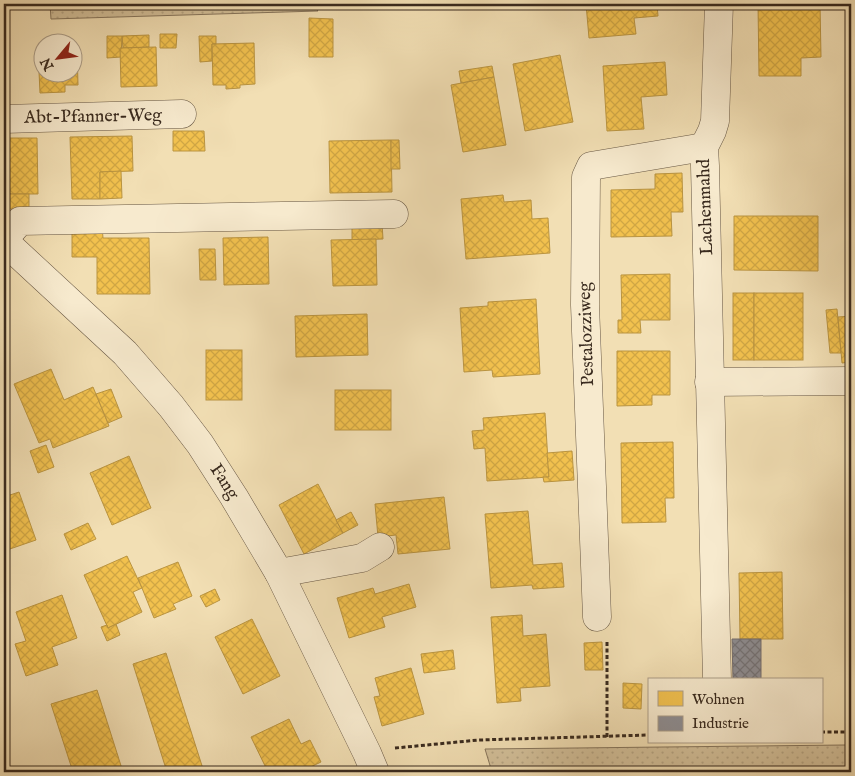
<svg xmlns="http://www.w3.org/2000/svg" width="855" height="776" viewBox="0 0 855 776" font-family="'IM FELL English',serif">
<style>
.grass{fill:url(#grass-dots);stroke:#86755c}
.homes{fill:url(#homes-cross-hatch);stroke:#ba9440}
.industry{fill:url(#industry-cross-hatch);stroke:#746f6f}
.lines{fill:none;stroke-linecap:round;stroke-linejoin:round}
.minor-casing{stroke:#675744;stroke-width:29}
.path{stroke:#392a1e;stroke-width:3;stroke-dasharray:4 2.5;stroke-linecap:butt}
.minor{stroke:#f7eace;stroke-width:28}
.labels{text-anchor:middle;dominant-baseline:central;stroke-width:5;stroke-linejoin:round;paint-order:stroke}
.street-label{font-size:18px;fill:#392a1e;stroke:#f7eace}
</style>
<defs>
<pattern id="grass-dots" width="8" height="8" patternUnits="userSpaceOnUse" patternTransform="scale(1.25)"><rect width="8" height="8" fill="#d3c09a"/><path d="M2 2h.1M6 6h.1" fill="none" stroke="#b6a584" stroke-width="1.8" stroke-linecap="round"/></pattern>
<pattern id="homes-cross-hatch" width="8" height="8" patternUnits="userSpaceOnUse" patternTransform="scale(1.25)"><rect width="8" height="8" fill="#f2c14e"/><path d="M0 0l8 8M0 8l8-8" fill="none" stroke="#d0a644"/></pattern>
<pattern id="industry-cross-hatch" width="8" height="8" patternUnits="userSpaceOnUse" patternTransform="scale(1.25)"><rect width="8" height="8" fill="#8d8d92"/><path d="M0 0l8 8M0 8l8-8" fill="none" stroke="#747377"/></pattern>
</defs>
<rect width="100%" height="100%" fill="#f2dfb4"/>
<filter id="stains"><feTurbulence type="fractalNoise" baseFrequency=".004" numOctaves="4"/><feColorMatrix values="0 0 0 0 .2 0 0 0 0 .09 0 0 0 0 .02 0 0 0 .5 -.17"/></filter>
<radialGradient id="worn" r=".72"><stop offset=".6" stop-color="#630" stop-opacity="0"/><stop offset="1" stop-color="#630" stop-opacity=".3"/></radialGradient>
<!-- grass -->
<g class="grass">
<path d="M50,4H312L318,11L51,19Z"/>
<path d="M851,743V772H492L485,749L845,745Z"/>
</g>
<!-- homes -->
<g class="homes">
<path d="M586,4H657L658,16L634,18L636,34L589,38Z"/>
<path d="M758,4H820L821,57L801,58V76H759Z"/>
<path d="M309,18L333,19V57H309Z"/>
<path d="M160,34H177L176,48H160Z"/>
<path d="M149,35V47L123,48L122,36Z"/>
<path d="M107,36H122L121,57L107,58Z"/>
<path d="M199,36H216V44H212V61L200,62Z"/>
<path d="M254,43L255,84L240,85V88L226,89V85H213L212,44Z"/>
<path d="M156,47L157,86L121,87L120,48Z"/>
<path d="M72,49H77L78,85H65V92L40,93L38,50H42V72H72Z"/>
<path d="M560,55L573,122L525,131L513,64Z"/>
<path d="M665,62L667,95L641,97L644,129L607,131L603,66Z"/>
<path d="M492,66L494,77L461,83L459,71Z"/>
<path d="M494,77L506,145L463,152L451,85Z"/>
<path d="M173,131H204L205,151H173Z"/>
<path d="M132,136L133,171L100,172V199H72L70,137Z"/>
<path d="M4,138H37L38,194H4Z"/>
<path d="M391,140L392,192L330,193L329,141Z"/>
<path d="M391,140H399L400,169H391Z"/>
<path d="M121,171L122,198L100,199V172Z"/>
<path d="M682,173L683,212H671L672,236L611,237V190L655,189V174Z"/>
<rect x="5" y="194" width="24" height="15"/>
<path d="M503,195L504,202L531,200L532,219L548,218L550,253L466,259L461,199Z"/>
<path d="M734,216H818V271L734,270Z"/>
<path d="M382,223L383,239L352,240V224Z"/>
<path d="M102,226L103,238H149L150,294H97V257H72V227Z"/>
<path d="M268,237L269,284L224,285L223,238Z"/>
<path d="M376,239L377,285L333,286L331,240Z"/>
<path d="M199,249H215L216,280H200Z"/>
<path d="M670,274V320H640L641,333H618V320H622L621,275Z"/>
<rect x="733" y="293" width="21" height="67"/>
<rect x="754" y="293" width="49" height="67"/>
<path d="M536,299L540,374L493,377L492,370L464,372L460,308L488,306V302Z"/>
<path d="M837,309L841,353H830L826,310Z"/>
<path d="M367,314L368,355L296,357L295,316Z"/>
<path d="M851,316V362L842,363L838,317Z"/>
<rect x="206" y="350" width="36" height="50"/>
<path d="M617,351H670V395H652V405L617,406Z"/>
<path d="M51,369L64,400L93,387L109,426L53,448L50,439L39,443L14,384Z"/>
<path d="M111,389L122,417L108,423L96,394Z"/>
<rect x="335" y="390" width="56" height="40"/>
<path d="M545,413L549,477L487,481L485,448L474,449L472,431L484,430L483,418Z"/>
<path d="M673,442L674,498H665L666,522L622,523L621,443Z"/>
<path d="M46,445L54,467L38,473L30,451Z"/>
<path d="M572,451L574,480L544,482L543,477H549L547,453Z"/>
<path d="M129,456L151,508L112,525L90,473Z"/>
<path d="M318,484L343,533L304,554L279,505Z"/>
<path d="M19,492L36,540L4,551V497Z"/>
<path d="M444,497L450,549L398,554L396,535L378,537L375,504Z"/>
<path d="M528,511L533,565L562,563L564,587L533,589L532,585L491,588L485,514Z"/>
<path d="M351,512L358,525L343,533L336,520Z"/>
<path d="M88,523L96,539L71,550L64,534Z"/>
<path d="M127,556L142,588L133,592L142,612L108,628L84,575Z"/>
<path d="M178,562L192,596L173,604L176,609L154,618L138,578Z"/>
<path d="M782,572L783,639H740L739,573Z"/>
<path d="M409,584L416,607L382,617L385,627L349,638L337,598L373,588L375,594Z"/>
<path d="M215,589L220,600L206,607L200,596Z"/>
<path d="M62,595L77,638L52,647L58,665L26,676L15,644L26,641L16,612Z"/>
<path d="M522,615L523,636L546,634L550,686L520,688L521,701L497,703L491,617Z"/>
<path d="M252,619L280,676L243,694L215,637Z"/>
<path d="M116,624L120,635L107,641L101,627L107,625L108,628Z"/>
<path d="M602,642L603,670H585L584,643Z"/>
<path d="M453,650L455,669L424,673L421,654Z"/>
<path d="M166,653L204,772H167L133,664Z"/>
<path d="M411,668L424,714L382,726L374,697L380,696L375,678Z"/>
<path d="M623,683L642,684L641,709L623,708Z"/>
<path d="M97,690L123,772H73L51,704Z"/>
<path d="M289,719L301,744L310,740L321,762L300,772H268L251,737Z"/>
<path d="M4,721L9,738L4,740Z"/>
</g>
<!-- industry -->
<path class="industry" d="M732,639H761V680H733Z"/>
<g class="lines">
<!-- minor casing -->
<g class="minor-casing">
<g id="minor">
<path d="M4,119L182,114"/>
<path d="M4,239L20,221L394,214"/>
<path d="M4,241L125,353L171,406L200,444L234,497L279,573L367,753L375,772"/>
<path d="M709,382L851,381"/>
<path d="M279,573L362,558L380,547"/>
<path d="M597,617L585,305L586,177L591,166L704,147"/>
<path d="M717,680L705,166L704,147L712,131L715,121L719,4"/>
</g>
</g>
<!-- path -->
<g class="path">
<path d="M821,732H851"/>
<path d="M607,737V642"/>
<path d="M395,748L479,740L649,735"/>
</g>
<!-- minor -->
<use href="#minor" class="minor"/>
</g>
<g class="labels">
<!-- street labels -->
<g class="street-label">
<text transform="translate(93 117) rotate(-1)">Abt-Pfanner-Weg</text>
<text transform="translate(706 207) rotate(-92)">Lachenmahd</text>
<text transform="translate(587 334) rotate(-92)">Pestalozziweg</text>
<text transform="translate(224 482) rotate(57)">Fang</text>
</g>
</g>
<!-- margin -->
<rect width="855" height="776" fill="none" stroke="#f2dfb4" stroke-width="20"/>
<rect x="5" y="5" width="845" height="766" fill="none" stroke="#392a1e" stroke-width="2.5"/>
<rect x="10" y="10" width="835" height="756" fill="none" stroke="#392a1e"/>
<!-- legend -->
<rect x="648" y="678" width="175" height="65" fill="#f7eace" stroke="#ab9d88"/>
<rect x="658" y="691" width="25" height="15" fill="#f2c14e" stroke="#ab9d88"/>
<text x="692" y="704" font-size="15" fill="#392a1e">Wohnen</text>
<rect x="658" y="716" width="25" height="15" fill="#8d8d92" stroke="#ab9d88"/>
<text x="692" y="728" font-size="15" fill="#392a1e">Industrie</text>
<!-- north arrow -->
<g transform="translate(58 58) rotate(241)"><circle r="24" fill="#f7eace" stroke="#ab9d88"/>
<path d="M0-4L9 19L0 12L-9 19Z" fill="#8f2418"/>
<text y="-8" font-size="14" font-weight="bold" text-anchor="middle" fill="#392a1e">N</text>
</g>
<rect width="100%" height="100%" filter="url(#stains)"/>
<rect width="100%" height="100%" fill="url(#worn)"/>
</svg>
